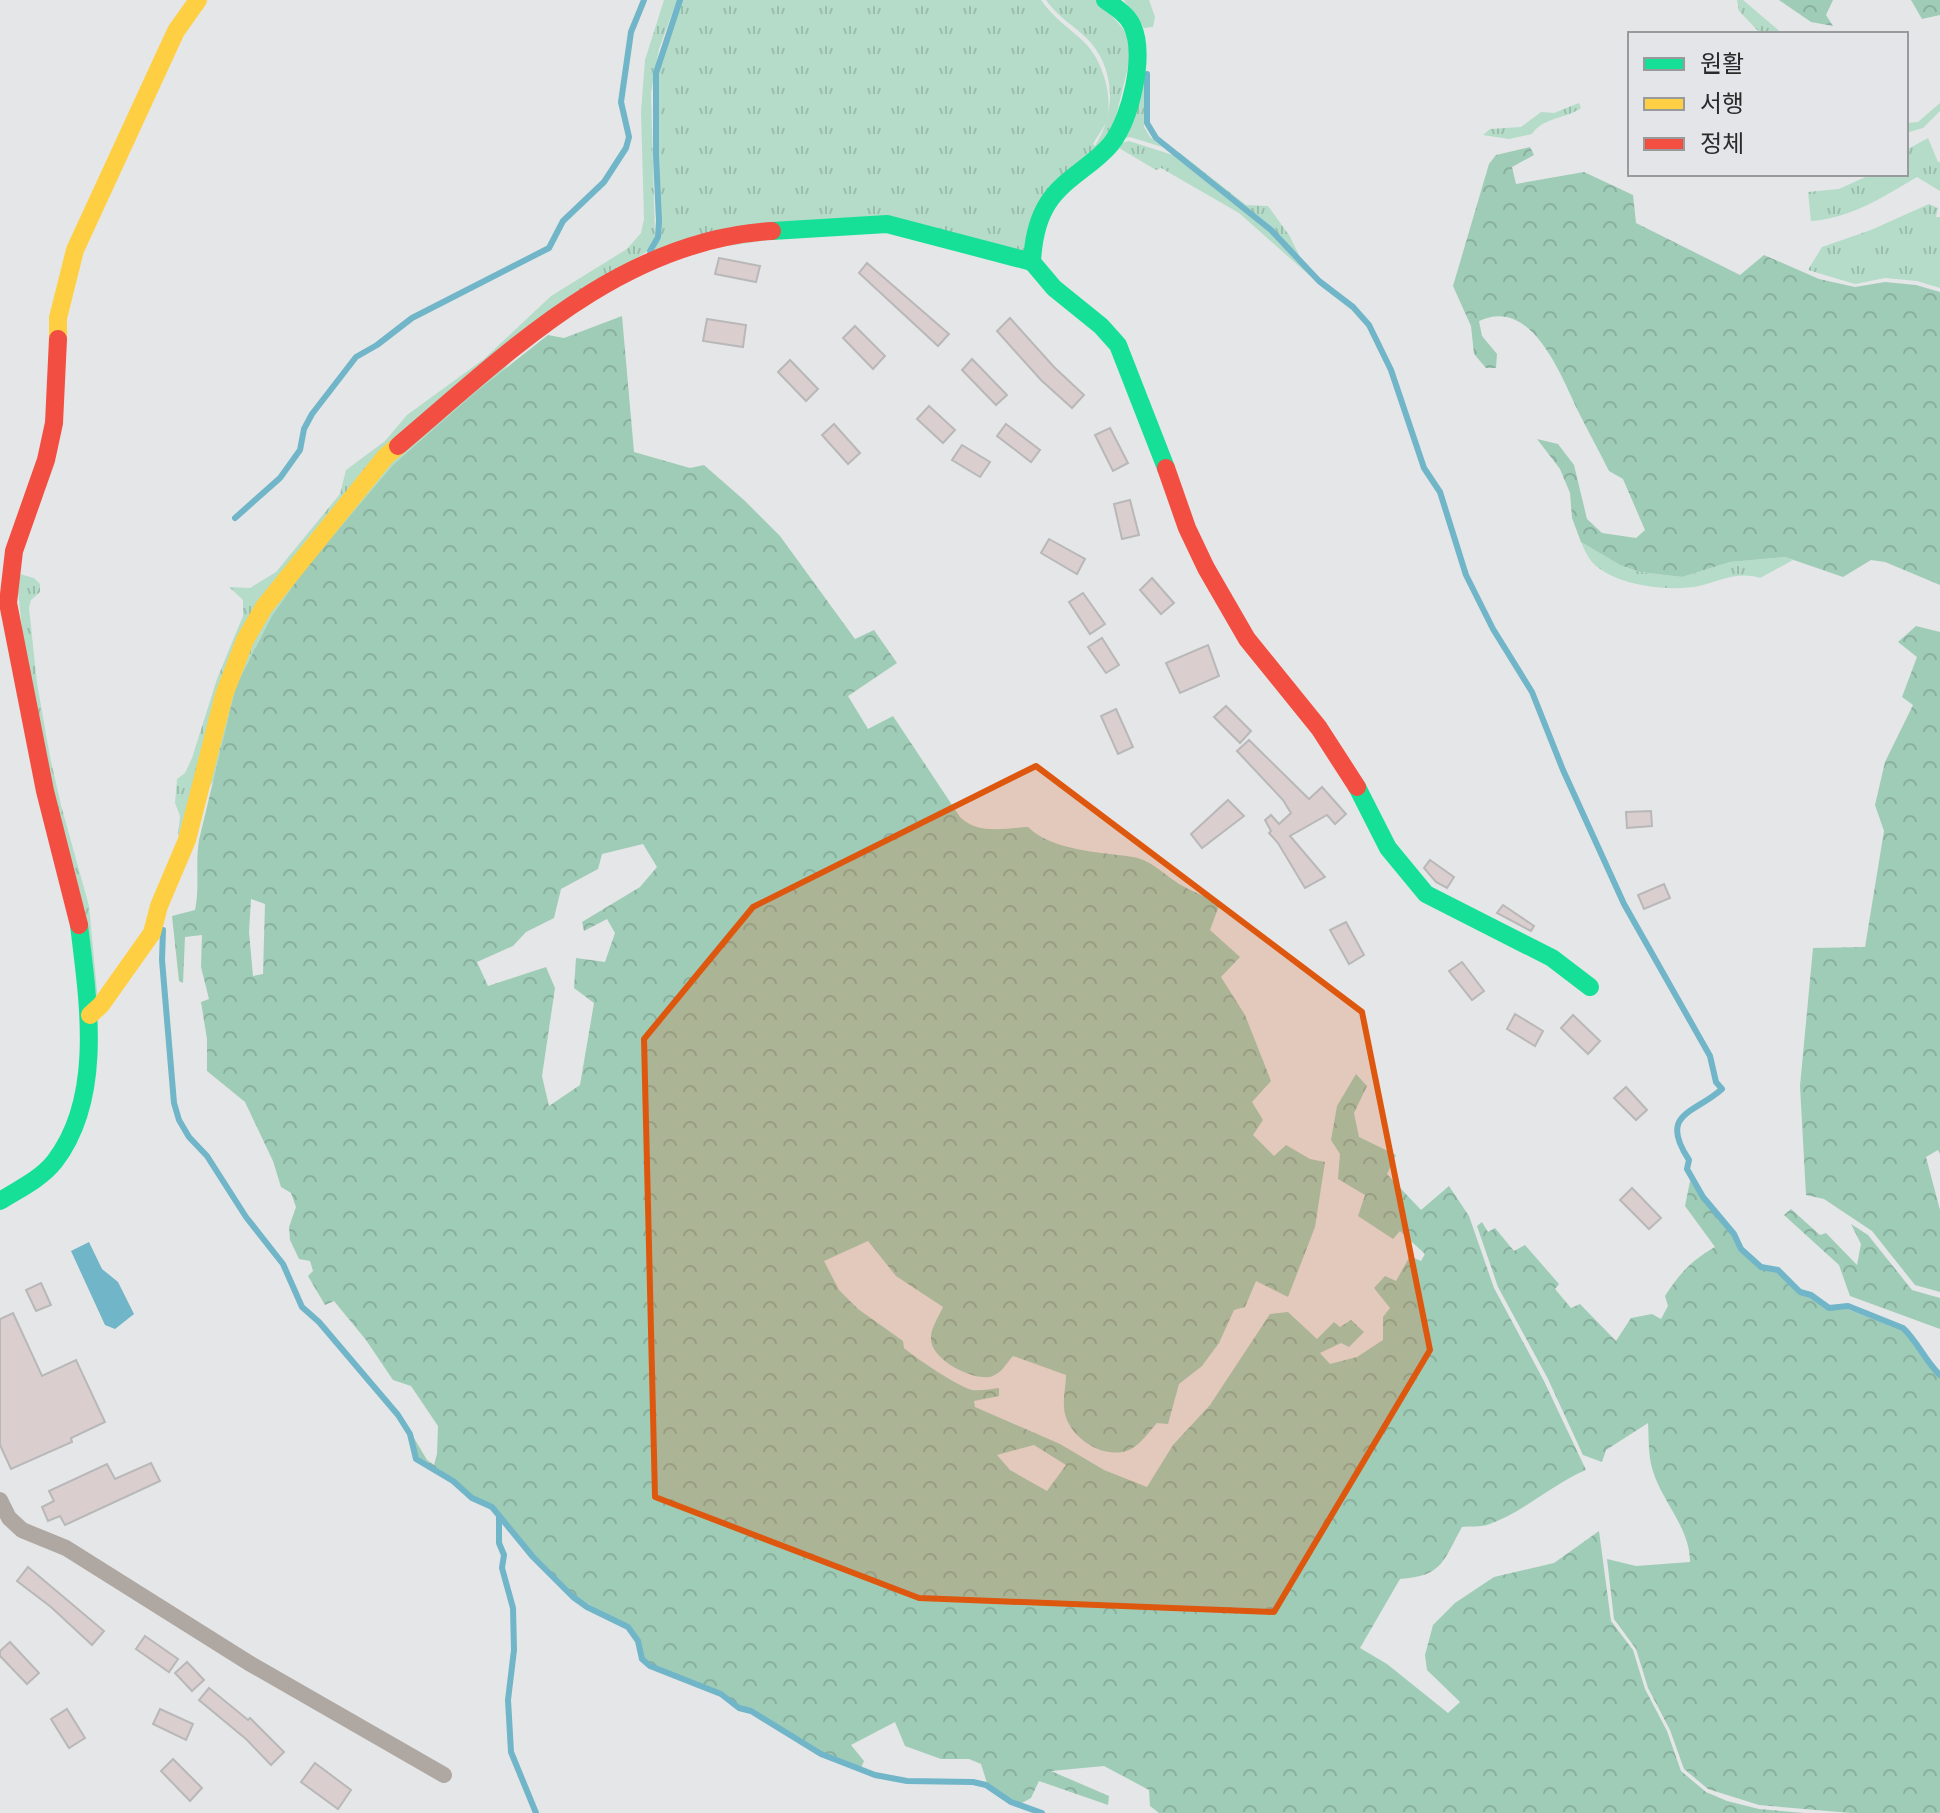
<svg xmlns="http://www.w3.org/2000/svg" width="1940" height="1813" viewBox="0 0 1940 1813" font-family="'Times New Roman','Noto Sans KR',serif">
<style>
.grass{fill:url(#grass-tufts)}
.forest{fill:url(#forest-crowns);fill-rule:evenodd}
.water{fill:#70b5c8}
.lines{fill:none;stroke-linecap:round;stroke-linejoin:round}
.stream{stroke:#70b5c8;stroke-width:6}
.building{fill:#dbcece;stroke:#b8b8b9;stroke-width:2}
.street{stroke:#aea7a2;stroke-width:16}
.fast{stroke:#16e098;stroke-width:18}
.slow{stroke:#ffcf43;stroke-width:18}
.jam{stroke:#f24e42;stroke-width:18}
.marked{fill:#de570e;fill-opacity:0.2;stroke:#de570e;stroke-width:6;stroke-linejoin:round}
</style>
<defs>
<pattern id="grass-tufts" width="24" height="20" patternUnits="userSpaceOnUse" patternTransform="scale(2)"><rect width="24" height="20" fill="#b4dcc8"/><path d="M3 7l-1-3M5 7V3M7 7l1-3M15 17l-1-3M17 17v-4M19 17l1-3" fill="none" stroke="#9bbdac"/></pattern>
<pattern id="forest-crowns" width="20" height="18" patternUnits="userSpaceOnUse" patternTransform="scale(2)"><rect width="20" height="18" fill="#9fccb7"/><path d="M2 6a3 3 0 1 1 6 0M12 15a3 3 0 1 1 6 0" fill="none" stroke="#89af9e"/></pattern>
</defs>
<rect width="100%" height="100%" fill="#e5e6e7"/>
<!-- grass -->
<g class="grass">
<path d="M664,0H677L659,49L651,93L655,236L646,252L536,325L190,814L178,836L180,816L175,803L177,779L185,773L192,758L217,679L243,616V600L229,587L250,588L276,572L340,494L346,470L385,441L407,415L484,359L551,296L627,249L641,233L644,219L641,112L645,60Z"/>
<path d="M682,0H1041C1055,20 1070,28 1086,44C1103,62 1114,99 1106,122C1103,129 1097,137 1093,144L1095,146C1115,115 1116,74 1092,44C1078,27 1061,21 1046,0H1099L1134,42L1110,141L1055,190L1029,257L887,222L649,258L660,238L661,221L657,156L658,73Z"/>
<path d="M1124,0H1149L1155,17L1153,27L1144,28Z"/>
<path d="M1737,0H1743L1783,34H1761L1739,11Z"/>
<path d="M1145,44L1144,127L1150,137L1162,147L1130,137L1116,140Z"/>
<path d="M1579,103L1581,108C1566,119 1543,117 1532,134L1509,139L1483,135L1490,129L1521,127L1541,112L1554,113Z"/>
<path d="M1940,103V111L1923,128L1906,133V123L1918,122Z"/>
<path d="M1928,138L1938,162H1940V191L1917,177C1885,196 1849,219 1811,221L1808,192L1839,189L1872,174H1906V150Z"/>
<path d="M1129,141L1176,156L1270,230L1318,283L1239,213L1161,168L1156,170L1114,145Z"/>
<path d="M1175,152L1180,153L1246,205L1268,206L1289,235L1303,263L1272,229Z"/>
<path d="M1929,204L1938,208L1936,217H1940V288L1917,281L1885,278L1855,284L1808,270L1822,247L1871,230Z"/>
<path d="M1581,542L1620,565L1640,572L1682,577L1730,562L1785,557L1793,560L1760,578C1738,571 1720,581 1699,586C1670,592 1615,586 1593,563C1588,558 1584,549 1581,542Z"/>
<path d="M16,573L34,578L40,584V592L31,600L29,608L37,683L50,757L61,805L89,906L98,1002L29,693Z"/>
</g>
<!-- forest -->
<g class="forest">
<path d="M1779,0H1833L1826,15L1833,26L1811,22Z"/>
<path d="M1911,0H1940V15L1922,19Z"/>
<path d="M1530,147L1534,155L1512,167L1516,184L1584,172L1633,195L1636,223L1740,275L1764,255L1819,279L1855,287L1885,282L1916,285L1940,292V585L1885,562L1871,560L1843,577L1785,557L1730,562L1682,577L1640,572L1620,565L1581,542L1572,518L1570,493L1560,469L1537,439L1558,444L1574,465L1587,519L1602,533L1636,538L1645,530L1623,479L1609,471C1599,451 1588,431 1578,411C1561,376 1532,296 1479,321L1482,336L1497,354L1496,368H1486L1474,354L1471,326L1453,286L1489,164L1496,155Z"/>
<path d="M622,316L634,452L690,468L704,465L745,501L780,536L855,639L874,630L897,663L848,696L868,729L893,716L960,817C978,835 1005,828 1028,827C1052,851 1101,852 1133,857C1152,860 1165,876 1181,885C1193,892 1207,897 1220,903L1210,930L1240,957L1221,977L1245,1015L1271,1081L1252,1102L1263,1120L1253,1135L1274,1156L1286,1145L1310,1159L1325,1162L1315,1227L1288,1297L1256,1281L1245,1307L1234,1310L1219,1343L1202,1366L1179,1384L1168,1424L1157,1423C1149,1432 1140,1445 1129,1450C1102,1461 1065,1435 1064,1407C1063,1397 1066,1386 1066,1375L1013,1356C1006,1364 1001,1374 990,1377C971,1380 929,1359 931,1337C931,1328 939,1316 943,1307L896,1276L868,1241L824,1261L839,1290L858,1309L903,1341L904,1348C917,1359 957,1386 972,1390C980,1391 991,1389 999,1388V1396L974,1401L975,1407L1060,1444L1104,1470L1147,1487L1173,1445L1210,1405L1270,1314L1288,1312L1317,1339L1334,1322L1340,1327L1351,1320L1364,1332L1349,1347L1341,1343L1320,1353L1330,1364L1357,1357L1383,1340V1317L1390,1308L1374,1288L1385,1276L1396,1281L1410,1256L1421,1261L1425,1254L1400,1231L1393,1239L1358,1216L1365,1195L1338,1179L1340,1154L1331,1140L1337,1106L1356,1074L1367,1086L1354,1113L1359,1137L1396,1155L1387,1174L1421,1210L1449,1186L1469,1216L1494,1288L1544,1381L1586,1470C1552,1484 1523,1513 1487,1525C1480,1527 1470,1526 1462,1527C1443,1561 1443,1576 1400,1579L1360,1648L1387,1664L1448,1713L1460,1702L1427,1670L1425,1655L1433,1625L1455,1603L1494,1577L1554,1563L1599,1531L1611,1621L1633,1650L1645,1689L1667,1731L1681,1771L1706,1792L1727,1801L1759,1809L1805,1813H1159L1150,1806L1149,1790L1104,1766L1051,1771L1109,1796L1108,1805L1039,1781L1031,1798L1020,1804L1011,1801L987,1783L981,1764L969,1759H941L905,1746L895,1722L851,1745L864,1761L861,1768L821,1753L752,1710L740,1707L722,1693L651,1664L643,1658L636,1634L628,1626L574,1596L534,1556L493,1506L473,1498L453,1480L417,1458L411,1433L427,1460L434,1465L437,1454L438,1426L411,1386L393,1380L366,1340L334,1301L325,1305L308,1276L313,1271L310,1261L299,1259L290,1240L289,1227L296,1207L291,1193L281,1187L273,1161L245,1102L207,1071V1039L201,1002L209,999L201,967L202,935L185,937L183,983L179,981L172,916L195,910C200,887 195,864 199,840L236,686L272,616L305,569L393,465L477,391L548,335L564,338ZM643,844L657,867L640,887L582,922L584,931L607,919L615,933L605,962L576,958L574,988L594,1003L580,1085L549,1106L542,1076L555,988L546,967L488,986L477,962L513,946L526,932L554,918L561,889L598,869L602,854ZM251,899L265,904L263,974L253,976L249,932ZM1034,1445L1066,1465L1047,1491L1010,1470L997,1455Z"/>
<path d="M1916,626L1940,632V1154L1938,1150L1926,1157L1940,1210V1292L1915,1285L1872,1231L1824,1199L1806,1195L1800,1086L1813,948L1865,947L1884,831L1875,805L1885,762L1913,705L1902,697L1917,657L1898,642Z"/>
<path d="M1690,1181L1732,1235L1739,1251L1760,1269L1777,1272L1799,1294L1810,1297L1829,1310L1847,1309L1902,1330C1917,1343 1924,1364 1940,1378V1813H1851L1759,1805L1708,1789L1684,1769L1670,1730L1648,1688L1636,1649L1614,1619L1607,1559L1636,1566L1690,1562C1690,1527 1661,1501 1652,1468C1648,1454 1649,1437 1648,1423L1606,1450L1602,1462L1583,1455L1548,1379L1498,1287L1477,1226L1482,1222L1488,1232L1495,1228L1514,1251L1525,1245L1559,1284L1555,1289L1571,1308L1580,1304L1616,1341L1631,1318L1652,1314L1661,1319L1668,1306L1665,1296C1679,1274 1692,1260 1715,1247L1685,1206Z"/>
<path d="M1791,1209L1820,1235L1826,1233L1857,1265L1861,1244L1851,1224L1868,1235L1912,1290L1940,1298V1329L1850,1296L1839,1265L1784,1215Z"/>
</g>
<!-- water -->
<path class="water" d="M89,1242L102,1269L118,1282L134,1314L115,1329L105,1325L71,1251Z"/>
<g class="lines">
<!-- stream -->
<g class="stream">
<path d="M1147,74V123L1156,138L1271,230L1319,281L1353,307L1369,325L1391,370L1424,468L1440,492L1466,575L1493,629L1532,692L1563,770L1624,904L1710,1056L1716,1082L1722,1089C1694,1114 1658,1113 1689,1160L1687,1169L1703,1197L1734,1234L1741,1249L1761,1267L1778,1270L1800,1292L1811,1295L1829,1308L1848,1306L1903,1328C1918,1342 1925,1361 1940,1375"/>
<path d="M650,251L658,237L659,221L656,156V73L680,0"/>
<path d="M235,518L280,478L300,450L304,429L312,414L356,357L377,345L412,318L549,248L563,221L604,182L626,148L629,137L621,102L631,32L644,0"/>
<path d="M163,930L162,960L174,1103L179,1120L189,1137L207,1156L246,1217L283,1264L302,1307L319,1322L398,1415L410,1434L416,1459L453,1481L472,1498L492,1507L533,1557L573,1597L587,1607L628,1627L638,1641L642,1659L650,1666L721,1694L739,1708L751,1711L821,1754L875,1775L907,1781L973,1782L986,1785L1011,1802L1042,1813"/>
<path d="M499,1517V1543L504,1555L502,1568L513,1608L514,1650L508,1700L511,1752L536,1813"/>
</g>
</g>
<!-- building -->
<g class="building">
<path d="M719,258L760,266L756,282L715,274Z"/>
<path d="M867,263L949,334L938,346L859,273Z"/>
<path d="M1010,318L1054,367L1084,395L1072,408L1041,380L997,331Z"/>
<path d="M707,319L746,325L743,347L703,341Z"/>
<path d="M855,326L885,356L873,369L843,338Z"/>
<path d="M972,359L1007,395L996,405L962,370Z"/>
<path d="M790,360L818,389L806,401L778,372Z"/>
<path d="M929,406L955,430L943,443L917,419Z"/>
<path d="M834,424L860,453L848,464L822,435Z"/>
<path d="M1006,424L1040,450L1031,462L997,436Z"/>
<path d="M1110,428L1128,463L1113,471L1095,435Z"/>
<path d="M962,445L990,462L980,477L952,460Z"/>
<path d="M1130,500L1139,535L1122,539L1114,504Z"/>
<path d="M1049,539L1085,559L1077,574L1041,553Z"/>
<path d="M1152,578L1174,603L1161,614L1140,590Z"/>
<path d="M1083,593L1105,624L1090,634L1069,602Z"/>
<path d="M1102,638L1119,665L1106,673L1088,647Z"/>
<path d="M1208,645L1219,676L1180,693L1166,663Z"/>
<path d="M1226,706L1251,731L1240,743L1214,717Z"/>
<path d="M1116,709L1133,747L1118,754L1101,716Z"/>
<path d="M1249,740L1309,799L1322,787L1346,814L1335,824L1327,815L1290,836L1325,877L1305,888L1278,843L1269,833L1271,831L1265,820L1271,815L1279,824L1291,813L1283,800L1237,751Z"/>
<path d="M1228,800L1244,816L1202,848L1191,834Z"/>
<path d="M1651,811L1652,826L1627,828L1626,812Z"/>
<path d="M1430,860L1454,877L1447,888L1436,882L1424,868Z"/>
<path d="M1664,884L1670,898L1644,909L1638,895Z"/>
<path d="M1503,905L1534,926L1531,931L1497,913Z"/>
<path d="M1346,922L1364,955L1349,964L1330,930Z"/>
<path d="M1462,962L1484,991L1472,1000L1449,971Z"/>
<path d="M1515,1014L1543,1031L1535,1046L1507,1029Z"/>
<path d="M1573,1015L1600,1041L1588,1054L1561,1028Z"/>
<path d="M1626,1087L1647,1110L1636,1120L1614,1098Z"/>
<path d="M1632,1188L1661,1218L1649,1229L1620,1200Z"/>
<path d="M41,1283L51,1305L36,1311L26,1290Z"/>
<path d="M13,1313L42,1376L76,1360L105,1422L71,1438L72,1442L11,1469L0,1445V1319Z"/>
<path d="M151,1463L160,1481L65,1525L60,1516L48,1521L42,1507L54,1501L49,1491L107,1464L115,1479Z"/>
<path d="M28,1567L104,1631L92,1645L51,1607L17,1581Z"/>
<path d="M145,1636L178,1659L169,1672L136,1649Z"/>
<path d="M10,1642L39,1673L27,1684L0,1656V1651Z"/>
<path d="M187,1662L204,1680L192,1691L175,1673Z"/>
<path d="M209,1688L248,1720L250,1718L284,1752L271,1765L246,1739L199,1700Z"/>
<path d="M67,1709L85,1738L69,1748L51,1719Z"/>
<path d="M160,1709L193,1724L186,1740L153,1724Z"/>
<path d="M173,1759L202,1788L190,1801L161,1771Z"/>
<path d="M315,1763L351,1790L338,1809L301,1782Z"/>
</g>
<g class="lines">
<!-- street -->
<path class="street" d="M0,1500L9,1518L22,1530L66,1548L249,1663L444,1775"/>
<!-- fast -->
<g class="fast">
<path d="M1105,0C1115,7 1127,14 1132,25C1146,55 1131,118 1111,144C1093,166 1064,178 1048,203C1037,220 1033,242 1032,262L1054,288L1101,326L1118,345L1166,468"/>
<path d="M772,231L887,224L1032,262"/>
<path d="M1357,787L1388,848L1426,894L1552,958L1590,987"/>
<path d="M0,1201C19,1189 41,1179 55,1161C104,1097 88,1000 79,925"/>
</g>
<!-- slow -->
<g class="slow">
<path d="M58,339V318L75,250L176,31L198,0"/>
<path d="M90,1015L101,1005L152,933L159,906L187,840L224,695L245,640L264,607L386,456L398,446"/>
</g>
<!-- jam -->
<g class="jam">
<path d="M58,339L54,423L46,460L14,551L8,603L45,791L79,925"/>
<path d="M398,446C508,353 620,240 772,231"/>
<path d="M1166,468L1187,528L1206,568L1247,639L1319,728L1357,787"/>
</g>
</g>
<!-- marked area -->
<path class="marked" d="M1036,766L1362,1012L1430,1350L1274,1612L919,1598L655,1497L644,1039L753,907Z"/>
<!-- legend -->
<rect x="1628" y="32" width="280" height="144" fill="#e4e5e8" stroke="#999a9c" stroke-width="2"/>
<rect x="1644" y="58" width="40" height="12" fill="#16e098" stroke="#999a9c" stroke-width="2"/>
<text x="1700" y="72" font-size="24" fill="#292a2a">원활</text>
<rect x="1644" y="98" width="40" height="12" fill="#ffcf43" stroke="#999a9c" stroke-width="2"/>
<text x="1700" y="112" font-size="24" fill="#292a2a">서행</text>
<rect x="1644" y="138" width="40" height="12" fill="#f24e42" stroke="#999a9c" stroke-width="2"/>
<text x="1700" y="152" font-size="24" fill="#292a2a">정체</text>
</svg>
